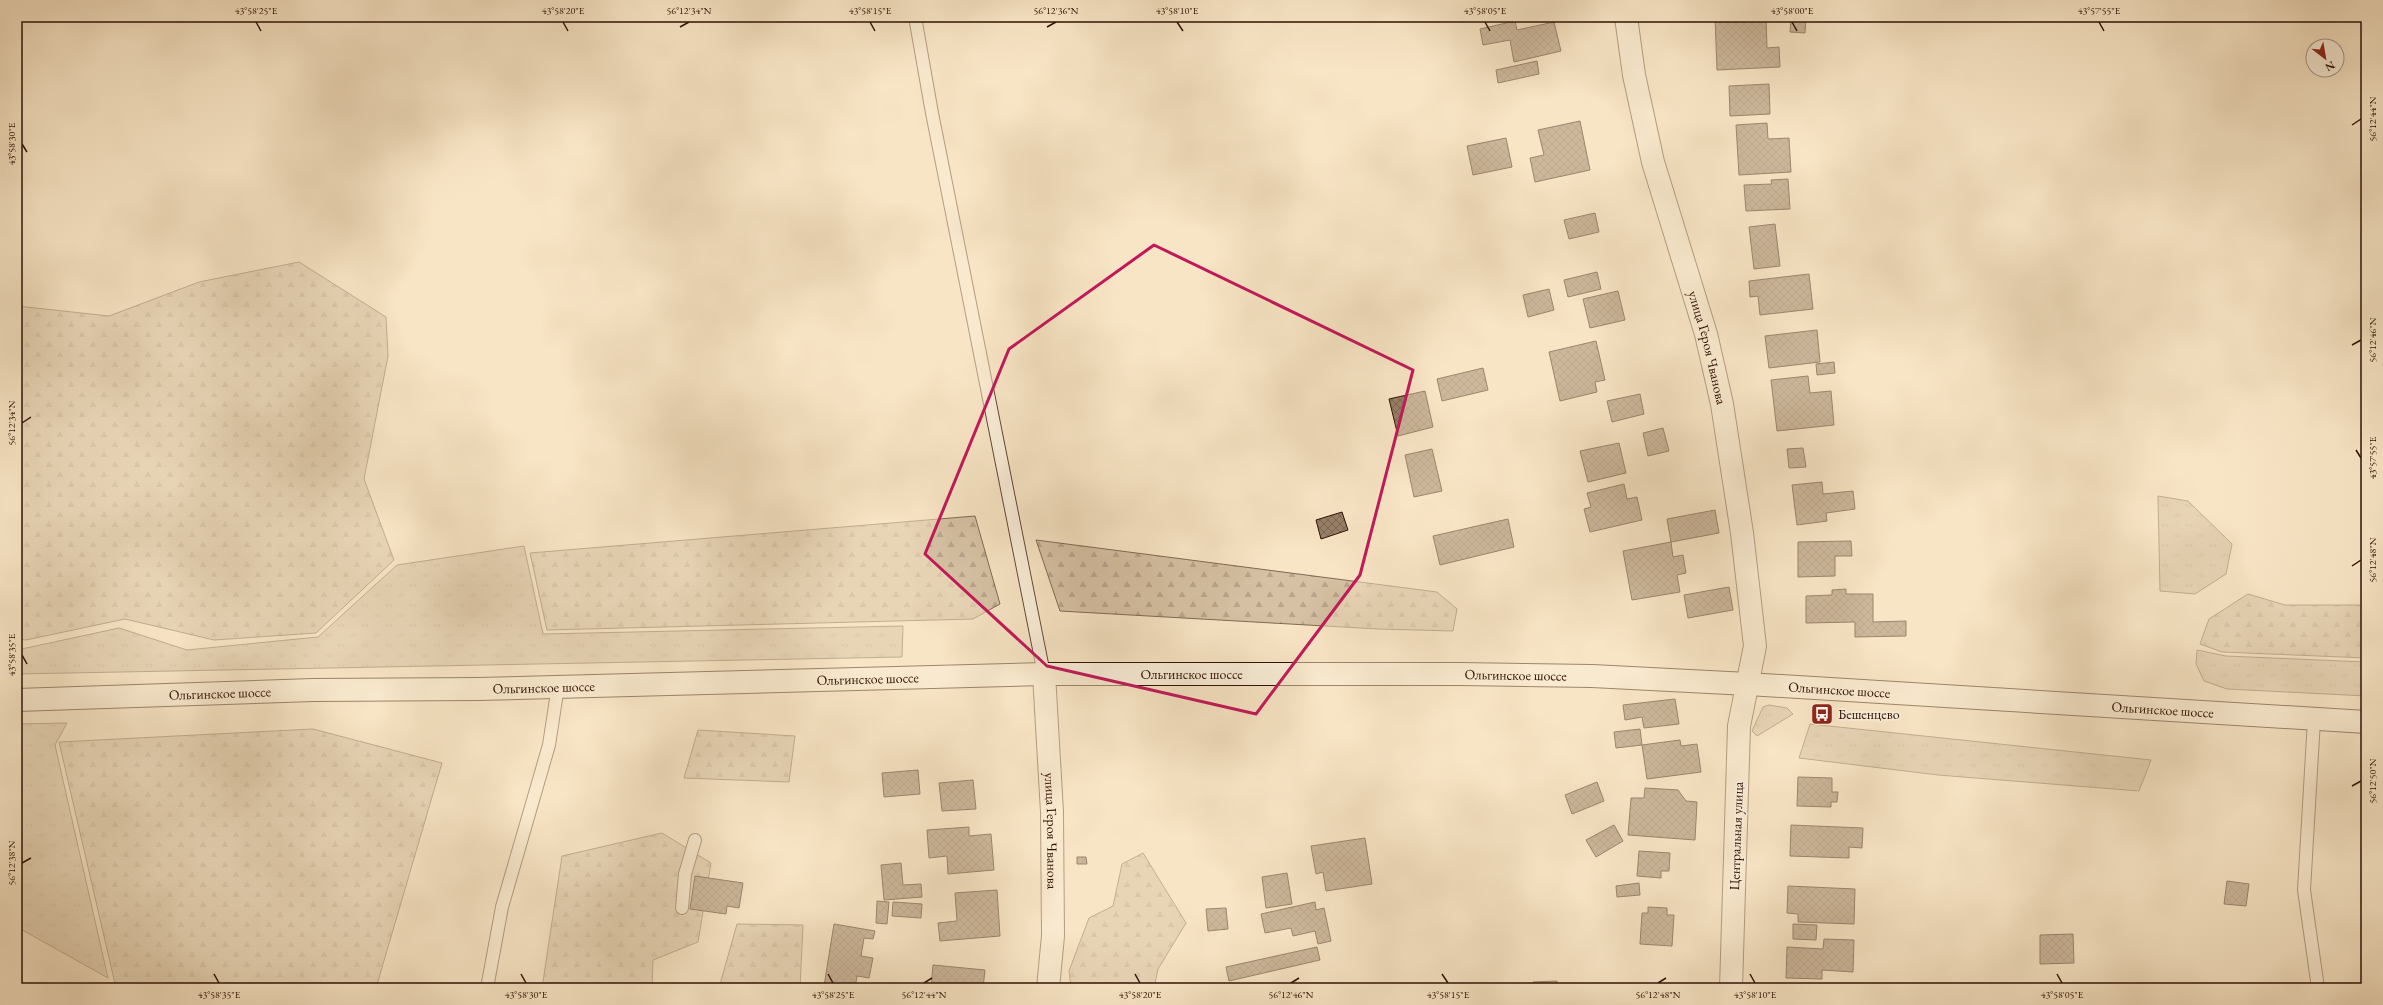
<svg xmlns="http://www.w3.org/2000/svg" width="2383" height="1005" viewBox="0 0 2383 1005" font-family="'EB Garamond',serif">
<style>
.grass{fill:url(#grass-tufts);stroke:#826954}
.forest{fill:url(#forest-firs);stroke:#826954}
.building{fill:url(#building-cross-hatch);stroke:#2e1103}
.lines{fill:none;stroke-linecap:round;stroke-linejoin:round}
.service-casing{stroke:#604634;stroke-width:14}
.minor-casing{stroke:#604634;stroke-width:24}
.secondary-casing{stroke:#2e1103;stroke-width:24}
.service{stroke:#faeed9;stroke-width:12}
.minor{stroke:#faeed9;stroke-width:22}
.secondary{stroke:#faeed9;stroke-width:22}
.marked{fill:none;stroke:#c2185b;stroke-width:3;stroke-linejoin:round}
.ticks{fill:none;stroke:#2e1103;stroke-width:1.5}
.labels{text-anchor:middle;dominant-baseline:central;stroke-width:3.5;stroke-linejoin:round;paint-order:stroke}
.street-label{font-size:14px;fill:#2e1103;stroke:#faeed9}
.poi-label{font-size:14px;fill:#2e1103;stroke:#faeed9;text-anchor:start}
.neatline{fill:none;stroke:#2e1103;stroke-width:1.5}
.ticks-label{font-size:10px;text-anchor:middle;fill:#2e1103}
</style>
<defs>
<pattern id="grass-tufts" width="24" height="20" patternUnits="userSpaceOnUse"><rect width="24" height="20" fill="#d6c1a4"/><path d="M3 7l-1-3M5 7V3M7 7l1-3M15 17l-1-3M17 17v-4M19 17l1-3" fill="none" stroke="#b8a58c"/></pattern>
<pattern id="forest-firs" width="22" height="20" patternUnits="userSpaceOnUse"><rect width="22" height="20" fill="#d6c1a4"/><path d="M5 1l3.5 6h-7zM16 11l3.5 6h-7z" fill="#b8a58c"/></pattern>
<pattern id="building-cross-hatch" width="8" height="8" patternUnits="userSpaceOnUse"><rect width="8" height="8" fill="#977f68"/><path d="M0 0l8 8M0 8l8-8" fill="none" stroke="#7c6753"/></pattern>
</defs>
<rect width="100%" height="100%" fill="#f8e5c5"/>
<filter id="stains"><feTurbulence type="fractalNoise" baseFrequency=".005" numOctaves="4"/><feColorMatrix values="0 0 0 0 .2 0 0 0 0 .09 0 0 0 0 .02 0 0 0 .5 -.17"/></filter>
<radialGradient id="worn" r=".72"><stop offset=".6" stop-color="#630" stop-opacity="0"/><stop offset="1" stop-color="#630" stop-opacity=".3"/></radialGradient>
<!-- grass -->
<g class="grass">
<path d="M2158,496L2188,501L2232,544L2226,574L2195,594L2160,591Z"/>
<path d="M524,546L543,634L903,626L902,657L17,674V650L119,628L187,650L318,637L397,565Z"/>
<path d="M2197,650L2226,656L2366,662V696L2227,689L2204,681L2196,664Z"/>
<path d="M1769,705L1787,708L1793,714L1757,736L1752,731L1763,707Z"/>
<path d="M67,723L55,745L108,978L17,927V724Z"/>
<path d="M1810,724L2151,760L2139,791L1938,775L1799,758Z"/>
</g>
<!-- forest -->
<g class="forest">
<path d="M299,262L386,317L388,356L364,479L394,560L316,633L214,640L125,619L26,640L17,639V306L109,316L199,282Z"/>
<path d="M975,516L1000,604L973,619L547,630L530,553Z"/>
<path d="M1036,540L1437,592L1457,609L1453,631L1378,629L1060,611Z"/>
<path d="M2248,594L2285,605H2366V658L2222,652L2200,644L2209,619Z"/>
<path d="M313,729L442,763L376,988H116L59,742Z"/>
<path d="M698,730L795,736L789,782L684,778Z"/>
<path d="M662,833L711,863L698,942L653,960L652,988H542L562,856Z"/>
<path d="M1143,853L1186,923L1158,969L1154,988H1071L1069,971L1089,918L1113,906L1122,864Z"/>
<path d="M737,924L803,925L800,988H719Z"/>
</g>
<!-- building -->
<g class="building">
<path d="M1715,17H1766L1767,48L1779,47L1780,67L1717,70Z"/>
<path d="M1791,17H1806L1805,33L1790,32Z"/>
<path d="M1515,21L1517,30L1554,22L1561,51L1514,62L1510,40L1483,45L1480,29Z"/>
<path d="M1537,61L1539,74L1498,83L1496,70Z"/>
<path d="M1769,84L1770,114L1730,116L1729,86Z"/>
<path d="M1580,121L1590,170L1535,182L1530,158L1544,155L1538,130Z"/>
<path d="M1767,123L1768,139L1789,138L1791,172L1739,175L1736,125Z"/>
<path d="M1506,138L1512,167L1473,175L1467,146Z"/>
<path d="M1788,179L1790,209L1746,211L1744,185L1772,184L1771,180Z"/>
<path d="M1595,213L1599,232L1569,239L1564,220Z"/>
<path d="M1775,224L1780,266L1754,269L1749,227Z"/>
<path d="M1597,272L1601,289L1568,297L1564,280Z"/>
<path d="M1809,274L1813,309L1760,315L1758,296L1750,297L1749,281Z"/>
<path d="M1549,289L1554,310L1528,317L1523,295Z"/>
<path d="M1618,291L1625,320L1590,328L1583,299Z"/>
<path d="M1817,330L1820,362L1769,368L1765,336Z"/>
<path d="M1596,341L1605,380L1595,382L1597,392L1560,401L1549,352Z"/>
<path d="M1834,362L1835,373L1817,375L1816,364Z"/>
<path d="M1483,368L1488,390L1442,401L1437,379Z"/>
<path d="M1808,376L1810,393L1831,391L1834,425L1777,431L1771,380Z"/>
<path d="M1425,391L1433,427L1398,436L1389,399Z"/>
<path d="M1640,394L1644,414L1612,422L1607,401Z"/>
<path d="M1663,428L1669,451L1648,456L1643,433Z"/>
<path d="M1619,443L1626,473L1588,482L1580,451Z"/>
<path d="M1803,448L1806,467L1789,468L1787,449Z"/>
<path d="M1432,449L1442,491L1414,497L1405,455Z"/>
<path d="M1822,482L1823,494L1853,491L1855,509L1826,513L1827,521L1797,525L1792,485Z"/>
<path d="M1624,484L1627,499L1637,497L1642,520L1590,532L1584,509L1591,507L1587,493Z"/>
<path d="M1715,510L1719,533L1671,542L1667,519Z"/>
<path d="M1342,512L1348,530L1321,539L1316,520Z"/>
<path d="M1508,519L1514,547L1440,565L1433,536Z"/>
<path d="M1851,541L1852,556H1835V576L1798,577V542Z"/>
<path d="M1671,542L1673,557L1683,555L1686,573L1677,575L1680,592L1632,600L1623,551Z"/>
<path d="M1729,587L1733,610L1688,618L1684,595Z"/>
<path d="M1846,589V594H1873V622L1906,621V636L1855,637V622L1806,623V596L1832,595V590Z"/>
<path d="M1675,699L1679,724L1644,728L1642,717L1625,720L1623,705Z"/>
<path d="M1640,729L1642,745L1616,748L1614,732Z"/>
<path d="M1680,740L1681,746L1697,744L1701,772L1647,779L1642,745Z"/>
<path d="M918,770L920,794L884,797L882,773Z"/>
<path d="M1798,777L1832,778V792H1838L1837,802H1831V807L1797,806Z"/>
<path d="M973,780L976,809L942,811L939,783Z"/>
<path d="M1597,782L1604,801L1572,814L1565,795Z"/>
<path d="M1645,788L1678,790L1686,801L1697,802L1695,840L1628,835L1631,798H1644Z"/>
<path d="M1614,825L1623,841L1596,857L1586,840Z"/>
<path d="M1791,825L1863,828L1862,848L1849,847V858L1790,856Z"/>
<path d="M969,827V836L991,834L994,870L948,874L947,856L929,858L927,830Z"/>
<path d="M1365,838L1372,884L1326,891L1323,872L1316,874L1311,846Z"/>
<path d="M1639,851L1670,853L1669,871H1661V878L1637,876Z"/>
<path d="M1077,857H1086L1087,864H1077Z"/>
<path d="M901,863L903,885L921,884L922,897L884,900L881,865Z"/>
<path d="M1287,873L1292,904L1266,908L1262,877Z"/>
<path d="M695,876L743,883L739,908L727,906L726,914L690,909Z"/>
<path d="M2227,881L2249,884L2246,906L2224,904Z"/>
<path d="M1639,883L1640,895L1617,897L1616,886Z"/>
<path d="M1788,886L1855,889L1854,924L1798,922V914L1787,913Z"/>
<path d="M997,890L1000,936L940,941L938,923L957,921L955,893Z"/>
<path d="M877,901L889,902L887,924L876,923Z"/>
<path d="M893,902L922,904L921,918L892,916Z"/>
<path d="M1315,902L1316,910L1324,908L1331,941L1318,944L1315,931L1293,936L1291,928L1265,933L1261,914Z"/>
<path d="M1648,907L1667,908V915H1674L1672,946L1640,944L1642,913H1648Z"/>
<path d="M1226,908L1228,929L1208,931L1206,909Z"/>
<path d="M834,924L875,931L873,939L864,938L861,956L873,958L869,978L857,976L855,988L824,986Z"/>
<path d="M1793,924L1817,925L1816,940L1793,939Z"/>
<path d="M2073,934L2074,963L2040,964V935Z"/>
<path d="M1824,939L1854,940L1853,972L1822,970V979L1786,978L1787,947L1823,949Z"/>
<path d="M1317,947L1320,960L1229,981L1226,967Z"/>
<path d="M933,965L985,970L983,988H931Z"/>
<path d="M1557,981L1558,988H1533V982Z"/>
</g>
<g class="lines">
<!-- service casing -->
<g class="service-casing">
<g id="service">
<path d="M915,17L932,113L1044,674"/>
<path d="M2314,720L2304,890L2318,988"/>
<path d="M682,908L685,874L695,840"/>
<path d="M487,988L502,907L549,745L558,686"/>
</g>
</g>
<!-- minor casing -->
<g class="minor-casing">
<g id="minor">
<path id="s1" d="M1626,17L1634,75L1653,162L1706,334L1722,404L1742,533L1755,646L1739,726L1731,988"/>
<path id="s2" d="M1044,674L1052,812L1053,936L1048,988"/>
</g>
</g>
<!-- secondary casing -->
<g class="secondary-casing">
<g id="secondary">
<path id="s3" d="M17,700L313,690L478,689L1044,674H1460L1592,676L1748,684L2366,722"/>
</g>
</g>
<!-- service -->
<use href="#service" class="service"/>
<!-- minor -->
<use href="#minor" class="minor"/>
<!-- secondary -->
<use href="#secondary" class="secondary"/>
</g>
<!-- marked area -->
<path d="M0 0H2383V1005H0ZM1154,245L1413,370L1360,575L1256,714L1047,666L925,554L1009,349Z" fill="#f8e5c5" fill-opacity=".55" fill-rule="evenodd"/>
<path class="marked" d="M1154,245L1413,370L1360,575L1256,714L1047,666L925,554L1009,349Z"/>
<!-- ticks -->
<path class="ticks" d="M256,22L261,31M563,22L568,31M870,22L875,31M1177,22L1183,31M1485,22L1490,31M1792,22L1797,31M2099,22L2104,31M680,27L689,22M1047,27L1056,22M2352,125L2361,119M22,144L27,152M2352,345L2361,340M22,423L31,417M2356,450L2361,458M2352,566L2361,560M22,655L27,664M2352,786L2361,781M22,863L31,858M214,974L219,983M521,974L526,983M828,974L833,983M1135,974L1140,983M1442,974L1448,983M1750,974L1755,983M2057,974L2062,983M924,983L932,978M1291,983L1299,978M1658,983L1666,978"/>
<!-- icons -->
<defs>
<g id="bus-square" transform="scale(1.15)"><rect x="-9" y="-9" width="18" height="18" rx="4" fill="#8f2418" stroke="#faeed9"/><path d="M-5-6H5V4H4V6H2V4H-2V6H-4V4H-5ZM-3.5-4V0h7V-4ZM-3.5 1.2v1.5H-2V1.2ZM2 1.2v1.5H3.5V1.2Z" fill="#fff"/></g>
</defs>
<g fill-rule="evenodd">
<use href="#bus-square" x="1822" y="714"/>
</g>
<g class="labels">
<!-- street labels -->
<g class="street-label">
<text stroke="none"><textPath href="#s1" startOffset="341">улица Героя Чванова</textPath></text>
<text stroke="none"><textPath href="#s3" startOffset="1175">Ольгинское шоссе</textPath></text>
<text stroke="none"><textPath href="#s3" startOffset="1499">Ольгинское шоссе</textPath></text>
<text stroke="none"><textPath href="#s3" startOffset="851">Ольгинское шоссе</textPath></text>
<text stroke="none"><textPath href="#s3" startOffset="527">Ольгинское шоссе</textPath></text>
<text stroke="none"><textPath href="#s3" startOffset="1823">Ольгинское шоссе</textPath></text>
<text stroke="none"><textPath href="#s3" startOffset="203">Ольгинское шоссе</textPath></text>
<text stroke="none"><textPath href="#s3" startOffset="2147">Ольгинское шоссе</textPath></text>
<text stroke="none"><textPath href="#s2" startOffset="157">улица Героя Чванова</textPath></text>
<text transform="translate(1736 836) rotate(-88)">Центральная улица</text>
</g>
<!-- poi labels -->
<g class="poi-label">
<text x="1838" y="714">Бешенцево</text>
</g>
</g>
<!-- margin -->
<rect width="2383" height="1005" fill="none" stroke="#f8e5c5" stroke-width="44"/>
<!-- north arrow -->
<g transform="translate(2325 58) rotate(149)"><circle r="19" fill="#faeed9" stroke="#a89683"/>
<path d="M0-3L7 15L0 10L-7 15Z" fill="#8f2418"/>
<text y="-6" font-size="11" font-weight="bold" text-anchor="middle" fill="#2e1103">N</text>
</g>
<rect x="22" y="22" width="2339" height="961" class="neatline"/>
<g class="ticks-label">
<text x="256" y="14">43°58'25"E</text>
<text x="563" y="14">43°58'20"E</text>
<text x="689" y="14">56°12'34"N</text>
<text x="870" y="14">43°58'15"E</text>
<text x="1056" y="14">56°12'36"N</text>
<text x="1177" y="14">43°58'10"E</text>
<text x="1485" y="14">43°58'05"E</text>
<text x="1792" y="14">43°58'00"E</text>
<text x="2099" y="14">43°57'55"E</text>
<text transform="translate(2372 119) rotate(-90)" y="4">56°12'44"N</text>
<text transform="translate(11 144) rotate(-90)" y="4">43°58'30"E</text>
<text transform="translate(2372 340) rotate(-90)" y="4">56°12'46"N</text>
<text transform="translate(11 423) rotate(-90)" y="4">56°12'34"N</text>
<text transform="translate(2372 458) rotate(-90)" y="4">43°57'55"E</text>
<text transform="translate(2372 560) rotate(-90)" y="4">56°12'48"N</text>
<text transform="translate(11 655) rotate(-90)" y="4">43°58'35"E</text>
<text transform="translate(2372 781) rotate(-90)" y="4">56°12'50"N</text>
<text transform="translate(11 863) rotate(-90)" y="4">56°12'38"N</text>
<text x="219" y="998">43°58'35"E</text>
<text x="526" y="998">43°58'30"E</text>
<text x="833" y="998">43°58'25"E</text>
<text x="924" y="998">56°12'44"N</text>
<text x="1140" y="998">43°58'20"E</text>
<text x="1291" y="998">56°12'46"N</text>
<text x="1448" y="998">43°58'15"E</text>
<text x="1658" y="998">56°12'48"N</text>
<text x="1755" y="998">43°58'10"E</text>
<text x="2062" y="998">43°58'05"E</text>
</g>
<rect width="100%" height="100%" filter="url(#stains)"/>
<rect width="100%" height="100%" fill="url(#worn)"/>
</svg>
